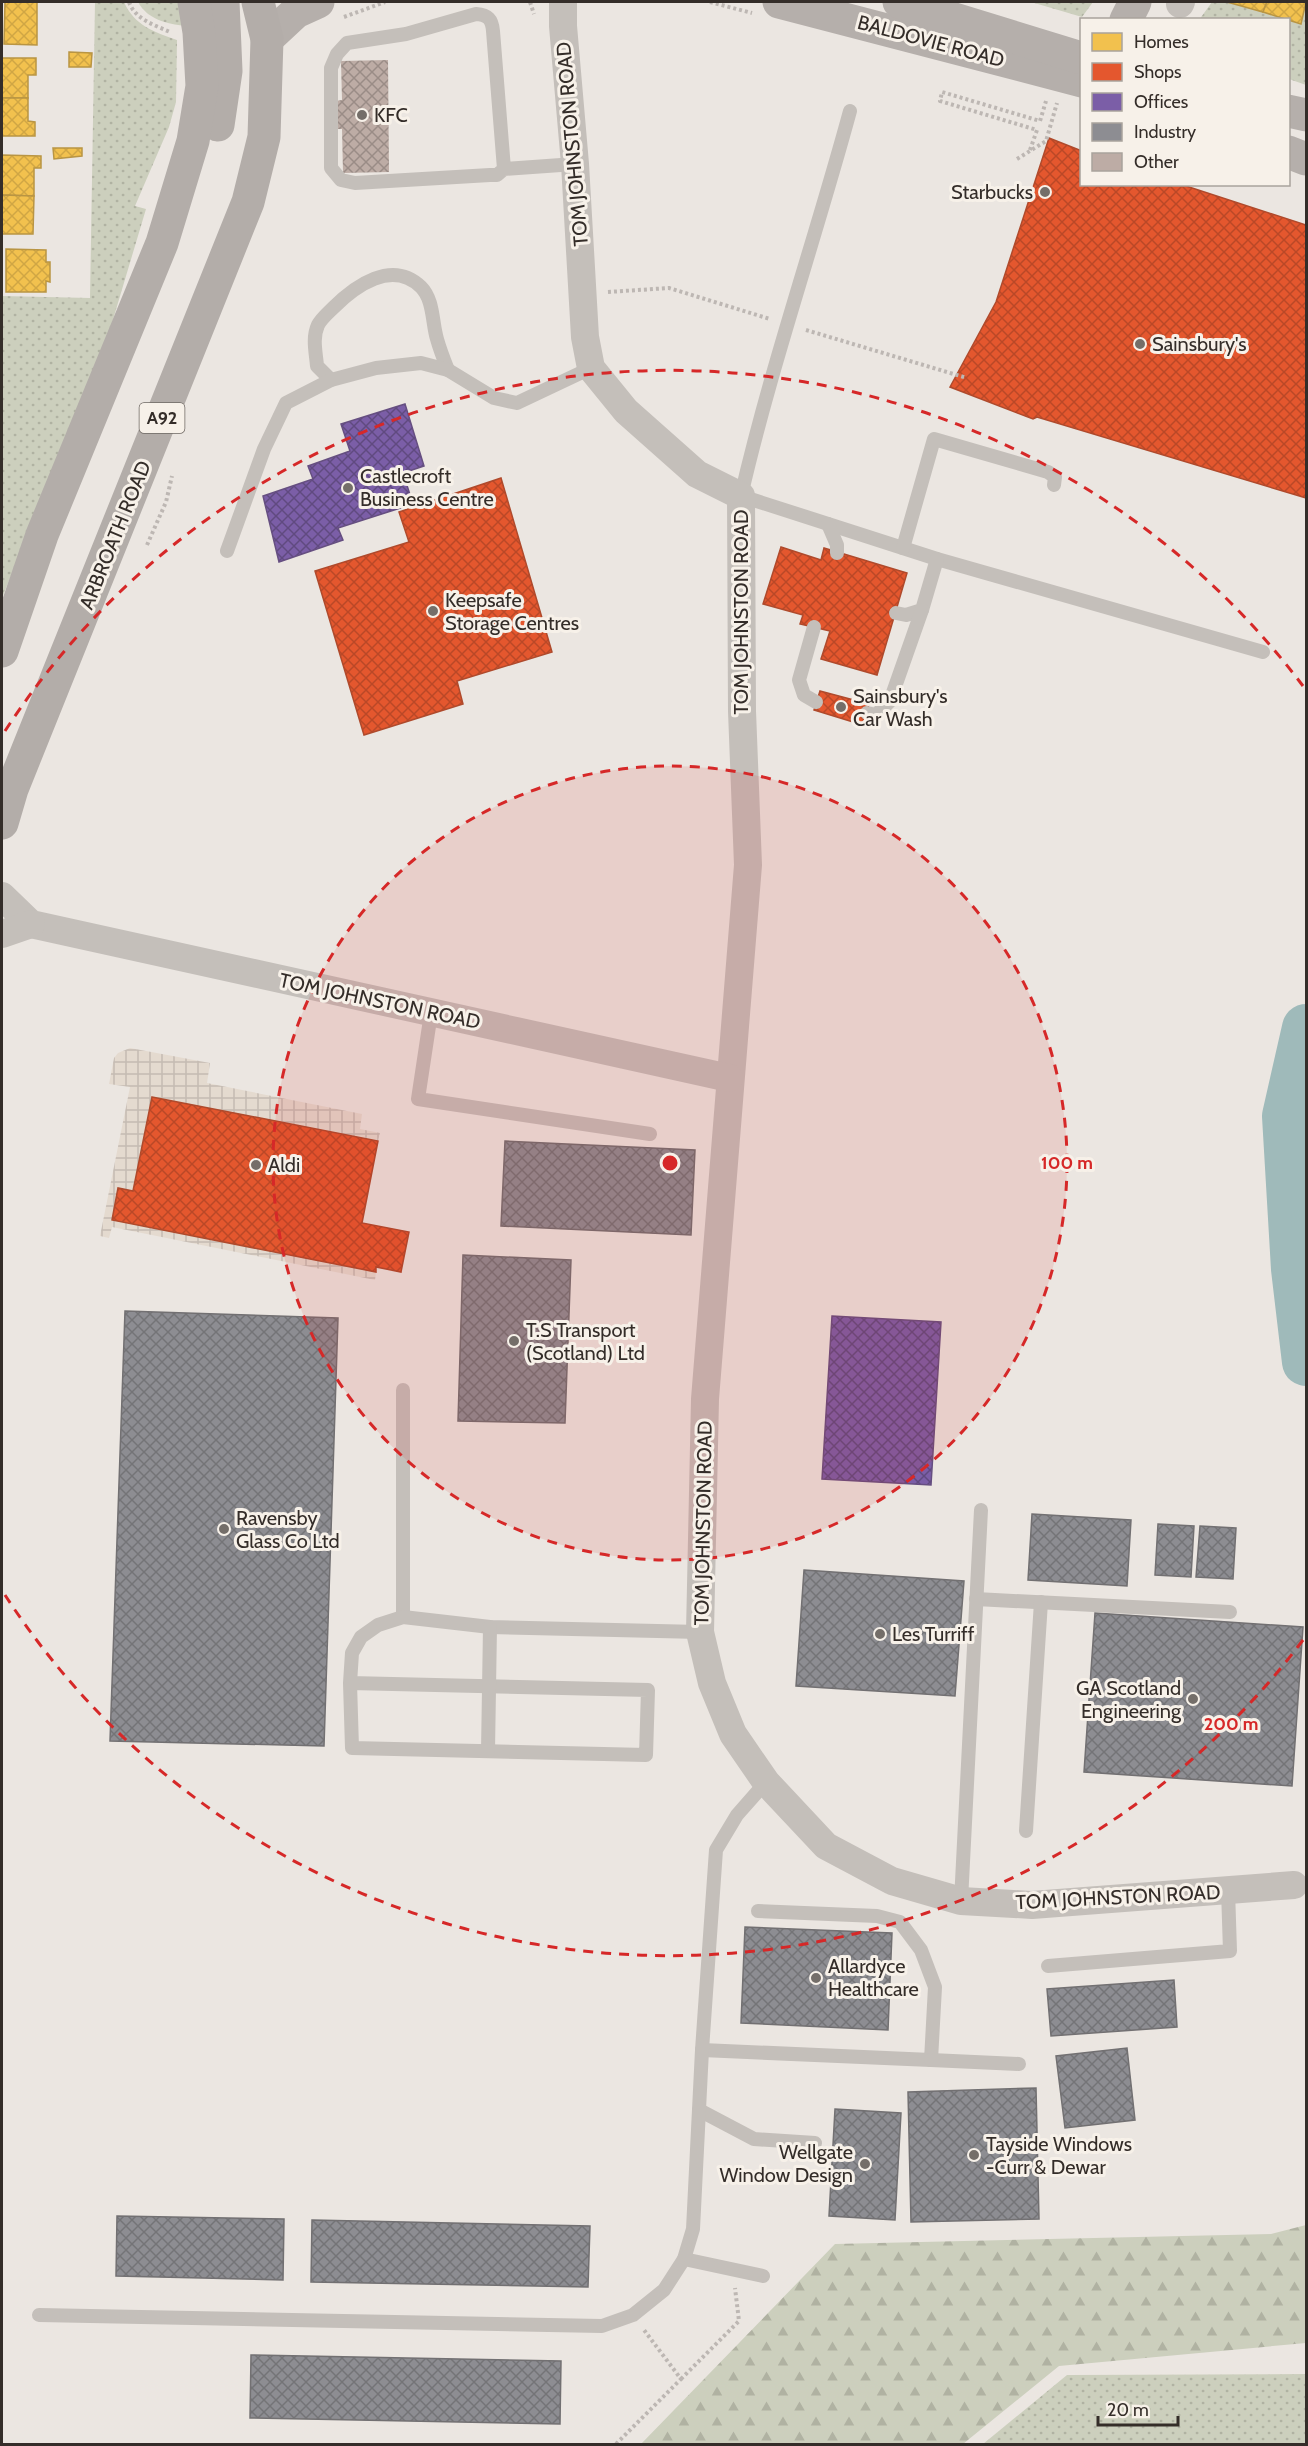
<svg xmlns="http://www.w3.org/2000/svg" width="1308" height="2446" viewBox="0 0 1308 2446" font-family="Cabin,sans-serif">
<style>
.grass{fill:url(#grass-dots)}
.forest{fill:url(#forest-firs)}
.plaza{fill:url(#plaza-grid)}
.homes{fill:url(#homes-cross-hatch);stroke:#b99543;stroke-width:1.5}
.shops{fill:url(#shops-cross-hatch);stroke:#af4a2c;stroke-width:1.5}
.offices{fill:url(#offices-cross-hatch);stroke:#664f81;stroke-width:1.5}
.industry{fill:url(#industry-cross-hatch);stroke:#727072;stroke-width:1.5}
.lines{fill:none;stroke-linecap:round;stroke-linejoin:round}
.river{stroke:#9fbaba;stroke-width:48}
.building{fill:url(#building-cross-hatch)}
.path{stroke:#bdb7b3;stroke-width:4;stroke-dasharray:3 3;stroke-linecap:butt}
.lane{stroke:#c4bfba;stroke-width:14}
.street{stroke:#c4bfba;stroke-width:28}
.secondary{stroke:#b5afab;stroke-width:33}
.primary{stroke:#b3ada9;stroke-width:33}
.ring{fill:none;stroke:#d62828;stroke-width:3;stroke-dasharray:10 8}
.poi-dot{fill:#746e69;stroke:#f7f1e9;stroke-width:2}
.labels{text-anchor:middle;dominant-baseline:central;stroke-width:6;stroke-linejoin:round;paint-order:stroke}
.shield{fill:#f7f1e9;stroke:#6e6863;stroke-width:1.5}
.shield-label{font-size:18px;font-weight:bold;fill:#342d29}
.street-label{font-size:20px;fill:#342d29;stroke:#f7f1e9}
.poi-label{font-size:20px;fill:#342d29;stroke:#f7f1e9;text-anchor:start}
.centre{fill:#d62828;stroke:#f7f1e9;stroke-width:3}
.ring-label{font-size:18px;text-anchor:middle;font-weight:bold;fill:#d62828;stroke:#f7f1e9;stroke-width:6;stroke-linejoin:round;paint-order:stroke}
</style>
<defs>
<pattern id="grass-dots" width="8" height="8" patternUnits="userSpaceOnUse" patternTransform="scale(1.5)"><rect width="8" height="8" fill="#cccfbd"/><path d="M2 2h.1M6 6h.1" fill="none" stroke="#b0b2a2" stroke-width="1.8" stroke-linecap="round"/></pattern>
<pattern id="forest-firs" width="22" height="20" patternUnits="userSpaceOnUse" patternTransform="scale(1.5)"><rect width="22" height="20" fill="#cccfbd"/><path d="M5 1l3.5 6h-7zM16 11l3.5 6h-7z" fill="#b0b2a2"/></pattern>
<pattern id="plaza-grid" width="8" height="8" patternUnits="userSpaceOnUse" patternTransform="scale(1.5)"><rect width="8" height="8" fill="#e4dacf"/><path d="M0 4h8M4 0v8" fill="none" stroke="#c4bbb2"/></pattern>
<pattern id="homes-cross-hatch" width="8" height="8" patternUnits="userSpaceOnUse" patternTransform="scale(1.5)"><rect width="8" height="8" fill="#f2c14e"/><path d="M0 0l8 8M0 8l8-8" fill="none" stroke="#d0a644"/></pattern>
<pattern id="shops-cross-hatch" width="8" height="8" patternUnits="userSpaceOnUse" patternTransform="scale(1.5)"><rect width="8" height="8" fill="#e4572e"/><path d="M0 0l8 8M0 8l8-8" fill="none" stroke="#ba4827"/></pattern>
<pattern id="offices-cross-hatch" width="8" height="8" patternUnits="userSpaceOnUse" patternTransform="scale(1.5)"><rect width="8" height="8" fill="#7b5ea7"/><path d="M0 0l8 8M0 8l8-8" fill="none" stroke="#604a80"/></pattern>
<pattern id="industry-cross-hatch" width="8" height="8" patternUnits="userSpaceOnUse" patternTransform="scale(1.5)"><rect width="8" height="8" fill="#8d8d92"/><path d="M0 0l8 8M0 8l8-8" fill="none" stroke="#747477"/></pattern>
<pattern id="building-cross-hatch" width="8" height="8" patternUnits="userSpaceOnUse" patternTransform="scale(1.5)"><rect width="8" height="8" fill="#bdaca5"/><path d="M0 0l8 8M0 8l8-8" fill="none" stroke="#9a8c86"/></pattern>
</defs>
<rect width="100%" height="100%" fill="#ebe6e1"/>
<!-- grass -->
<g class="grass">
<path d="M95,2H124C134,25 154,32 177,40L176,102L169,127L135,206L146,209L109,333L2,598V296L90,298Z"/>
<path d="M138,2H179L185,26C167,24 147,19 138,2Z"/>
<path d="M1031,2H1093L1082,17Z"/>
<path d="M1212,2H1306V85L1289,79L1288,20H1199Z"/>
<path d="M1306,2374V2444H983L1067,2375Z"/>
</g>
<!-- forest -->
<path class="forest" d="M1306,2225V2343L1059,2366L963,2444H641L835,2244L1271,2234Z"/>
<!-- plaza -->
<path class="plaza" d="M130,1048L210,1063L207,1083L362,1114L360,1129L380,1133L378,1141L152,1097L133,1191L376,1272L375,1280L112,1227L109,1238L100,1236L130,1087L109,1084L114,1058L118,1053Z"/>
<!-- homes -->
<g class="homes">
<path d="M5,2H37V45L4,44Z"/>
<path d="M1227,2H1267L1263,12Z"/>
<path d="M1267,2H1306L1301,24L1263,12Z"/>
<path d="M69,52L92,53L91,67H69Z"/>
<path d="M2,58H36V75H28V98H2Z"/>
<path d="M2,98H28V121L35,122V136H2Z"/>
<path d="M53,148H82V156L54,159Z"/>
<path d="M2,155L41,156V168H34V196L2,195Z"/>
<path d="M2,195L34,196L33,234H2Z"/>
<path d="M6,249L46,250V262H50V282L46,281V292H6Z"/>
</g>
<!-- shops -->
<g class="shops">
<path d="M1049,138L1082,151V184H1180L1306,225V498L1037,417L1033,419L950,387L996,302Z"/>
<path d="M501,478L552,652L457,681L463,704L364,735L315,571L409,542L399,512Z"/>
<path d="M781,547L821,560L824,548L907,573L877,675L821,659L830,631L800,624L803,615L763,604Z"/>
<path d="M820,691L869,704L863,725L814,710Z"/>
<path d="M152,1097L378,1141L362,1223L409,1232L401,1272L376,1267V1272L112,1220L118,1188L133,1191Z"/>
</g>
<!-- offices -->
<g class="offices">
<path d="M405,404L424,466L403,473L413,504L338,528L343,540L279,562L263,496L313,479L308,466L350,451L341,424Z"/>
<path d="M832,1316L941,1322L931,1485L822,1479Z"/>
</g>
<!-- industry -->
<g class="industry">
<path d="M505,1141L695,1150L691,1235L501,1226Z"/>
<path d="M463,1255L571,1260L565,1423L458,1421Z"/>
<path d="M125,1311L338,1318L324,1746L110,1741Z"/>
<path d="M1032,1514L1131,1520L1127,1586L1028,1580Z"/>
<path d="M1158,1524L1194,1526L1191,1577L1155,1575Z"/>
<path d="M1200,1526L1236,1528L1233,1579L1196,1577Z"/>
<path d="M804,1570L964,1581L955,1696L796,1686Z"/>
<path d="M1095,1613L1303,1627L1292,1786L1084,1772Z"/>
<path d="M745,1927L892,1933L888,2030L741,2023Z"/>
<path d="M1174,1980L1177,2027L1051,2036L1047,1989Z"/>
<path d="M1127,2048L1135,2120L1065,2128L1056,2056Z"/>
<path d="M1036,2088L1039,2219L911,2222L908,2092Z"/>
<path d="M835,2109L901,2113L895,2220L829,2216Z"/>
<path d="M117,2216L284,2219L283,2280L116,2276Z"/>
<path d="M312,2220L590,2226L588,2287L311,2282Z"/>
<path d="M251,2355L561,2361L560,2424L250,2418Z"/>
</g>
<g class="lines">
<!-- river -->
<path class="river" d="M1306,1028L1286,1116L1295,1269L1306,1362"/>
</g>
<!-- building -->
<path class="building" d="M388,60L389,172L343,173L342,129H336L335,101L342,100L341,61Z"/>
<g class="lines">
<!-- path -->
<g class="path">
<path d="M129,2C135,19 154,25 170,32"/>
<path d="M530,2L534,14"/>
<path d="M710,2L752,13"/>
<path d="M344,17L385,2"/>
<path d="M1030,150L1037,130L940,101L942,92L1040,121L1046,101"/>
<path d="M1017,159L1046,141L1057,103"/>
<path d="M608,292L669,288L770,319"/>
<path d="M806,330L967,378"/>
<path d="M147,545L166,502L172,476"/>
<path d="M681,2379L739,2321L735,2288"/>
<path d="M616,2444L681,2379L644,2330"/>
</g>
<!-- lane -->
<g class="lane">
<path d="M850,111C815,240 771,366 741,496L937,559L1263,652"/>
<path d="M504,169L493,31C492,19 488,15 476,14L406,34L347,43L337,54L331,68V168L341,180L355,183L490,175H497L504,169L575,164"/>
<path d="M331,380L317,366C316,353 312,338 318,325C321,319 328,313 333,308C355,286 392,259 421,287C434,300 432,323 437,339C440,350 444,360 448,370"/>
<path d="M828,524L837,545V553"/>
<path d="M903,548L934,439L1048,472L1055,477L1054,485"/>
<path d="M227,551L264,449L286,403L331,380L376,368L421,363L448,370L494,398L517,403L591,368"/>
<path d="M896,613L906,615L922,610L937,559"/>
<path d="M814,627L799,680L804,695L816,702"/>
<path d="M867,713L876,715L890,701L922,610"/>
<path d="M431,1013L418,1099L650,1134"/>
<path d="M403,1390V1617"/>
<path d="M976,1599L1230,1612"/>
<path d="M350,1683L648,1690L646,1755L352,1748L350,1683L352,1653L361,1637L378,1625L403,1617L490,1627L700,1632"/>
<path d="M488,1751L490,1627"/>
<path d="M1026,1831L1041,1602"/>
<path d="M961,1901L981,1510"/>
<path d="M1048,1966L1230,1951L1228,1890"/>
<path d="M702,2050L931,2060L935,1987L921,1950L900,1922L877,1916L758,1911"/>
<path d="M931,2060L1019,2064"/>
<path d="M699,2110L754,2139L815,2143"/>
<path d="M684,2259L763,2276"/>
<path d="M39,2315L602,2326L633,2315L664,2290L684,2259L693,2229L702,2050L716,1850L737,1815L766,1782"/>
</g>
<!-- street -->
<g class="street">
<path d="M563,2V26L575,164L585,337L591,368L626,411L697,474L741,496L742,711L748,865L705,1399L700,1632L712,1683L733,1734L766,1782L826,1846L892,1881L961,1901L1032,1905L1294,1885"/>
<path d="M1180,4L1181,2"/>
<path d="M2,896L31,924L729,1078"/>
<path d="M2,934L31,924"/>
</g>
<!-- secondary -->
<g class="secondary">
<path d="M779,2L1082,81"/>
<path d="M899,2L1078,57"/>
<path d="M1126,20L1135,2"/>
<path d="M267,39L296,12L318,2"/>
<path d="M1288,111L1306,115"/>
<path d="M1288,152L1306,159"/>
</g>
<!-- primary -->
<g class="primary">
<path d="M218,125L226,71L223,2"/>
<path d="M2,651L42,535L162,243L193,141L202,86L199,32L194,2"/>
<path d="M2,823L12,789L248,202L264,137L267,39L258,2"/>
</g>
</g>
<!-- distance rings -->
<circle cx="670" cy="1163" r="397" fill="#d62828" fill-opacity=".12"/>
<g class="ring">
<circle cx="670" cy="1163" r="397"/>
<path d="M1303 1640A793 793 0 0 1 5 1595M5 731A793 793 0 0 1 1303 686"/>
</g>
<!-- markers -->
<g class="poi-dot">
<circle cx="362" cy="115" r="6"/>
<circle cx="1045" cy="192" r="6"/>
<circle cx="1140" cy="344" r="6"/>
<circle cx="348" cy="488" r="6"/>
<circle cx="433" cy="611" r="6"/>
<circle cx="841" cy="707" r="6"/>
<circle cx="256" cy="1165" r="6"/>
<circle cx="514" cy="1341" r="6"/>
<circle cx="224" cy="1529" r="6"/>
<circle cx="880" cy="1634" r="6"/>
<circle cx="1193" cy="1699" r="6"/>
<circle cx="816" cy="1978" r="6"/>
<circle cx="974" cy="2155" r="6"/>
<circle cx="865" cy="2164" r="6"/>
</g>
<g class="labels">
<!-- shield labels -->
<rect class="shield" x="139.5" y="403" width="45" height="30" rx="4.5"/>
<g class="shield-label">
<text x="162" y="418">A92</text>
</g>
<!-- street labels -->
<g class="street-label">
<text transform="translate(931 41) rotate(15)">BALDOVIE ROAD</text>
<text transform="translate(572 144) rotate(-95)">TOM JOHNSTON ROAD</text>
<text transform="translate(115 535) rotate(-68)">ARBROATH ROAD</text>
<text transform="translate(741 612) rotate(-90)">TOM JOHNSTON ROAD</text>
<text transform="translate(380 1001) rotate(12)">TOM JOHNSTON ROAD</text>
<text transform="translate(703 1523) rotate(-89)">TOM JOHNSTON ROAD</text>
<text transform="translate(1118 1897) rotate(-3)">TOM JOHNSTON ROAD</text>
</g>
<!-- poi labels -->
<g class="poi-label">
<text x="374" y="115">KFC</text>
<text x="1033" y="192" text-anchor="end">Starbucks</text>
<text x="1152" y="344">Sainsbury's</text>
<text x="360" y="476">Castlecroft<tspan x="360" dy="23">Business Centre</tspan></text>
<text x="445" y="600">Keepsafe<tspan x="445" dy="23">Storage Centres</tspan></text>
<text x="853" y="696">Sainsbury's<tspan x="853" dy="23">Car Wash</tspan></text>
<text x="268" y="1165">Aldi</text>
<text x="526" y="1330">T.S Transport<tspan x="526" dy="23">(Scotland) Ltd</tspan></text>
<text x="236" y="1518">Ravensby<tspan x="236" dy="23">Glass Co Ltd</tspan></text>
<text x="892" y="1634">Les Turriff</text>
<text x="1181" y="1688" text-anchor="end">GA Scotland<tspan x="1181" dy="23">Engineering</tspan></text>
<text x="828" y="1966">Allardyce<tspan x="828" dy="23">Healthcare</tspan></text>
<text x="986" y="2144">Tayside Windows<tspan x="986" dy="23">-Curr &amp; Dewar</tspan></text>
<text x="853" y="2152" text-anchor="end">Wellgate<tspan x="853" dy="23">Window Design</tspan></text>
</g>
</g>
<circle cx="670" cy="1163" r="9" class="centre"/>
<g class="ring-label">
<text x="1067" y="1169">100 m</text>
<text x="1231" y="1730">200 m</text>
</g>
<!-- border -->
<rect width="1308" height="2446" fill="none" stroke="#342d29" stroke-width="6"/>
<!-- legend -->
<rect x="1080" y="18" width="210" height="168" fill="#f7f1e9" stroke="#a9a39c" stroke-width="1.5"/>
<rect x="1092" y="33" width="30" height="18" fill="#f2c14e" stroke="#a9a39c" stroke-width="1.5"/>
<text x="1134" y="48" font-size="18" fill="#342d29">Homes</text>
<rect x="1092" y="63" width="30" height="18" fill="#e4572e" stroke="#a9a39c" stroke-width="1.5"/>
<text x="1134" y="78" font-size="18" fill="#342d29">Shops</text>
<rect x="1092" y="93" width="30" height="18" fill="#7b5ea7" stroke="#a9a39c" stroke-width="1.5"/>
<text x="1134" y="108" font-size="18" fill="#342d29">Offices</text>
<rect x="1092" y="123" width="30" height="18" fill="#8d8d92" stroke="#a9a39c" stroke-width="1.5"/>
<text x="1134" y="138" font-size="18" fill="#342d29">Industry</text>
<rect x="1092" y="153" width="30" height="18" fill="#bdaca5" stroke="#a9a39c" stroke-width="1.5"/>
<text x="1134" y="168" font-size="18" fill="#342d29">Other</text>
<!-- scale -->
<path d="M1098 2416v9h80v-9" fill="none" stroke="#342d29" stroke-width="3"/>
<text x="1107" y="2416" font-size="18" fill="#342d29" stroke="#f7f1e9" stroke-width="4.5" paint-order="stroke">20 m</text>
</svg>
